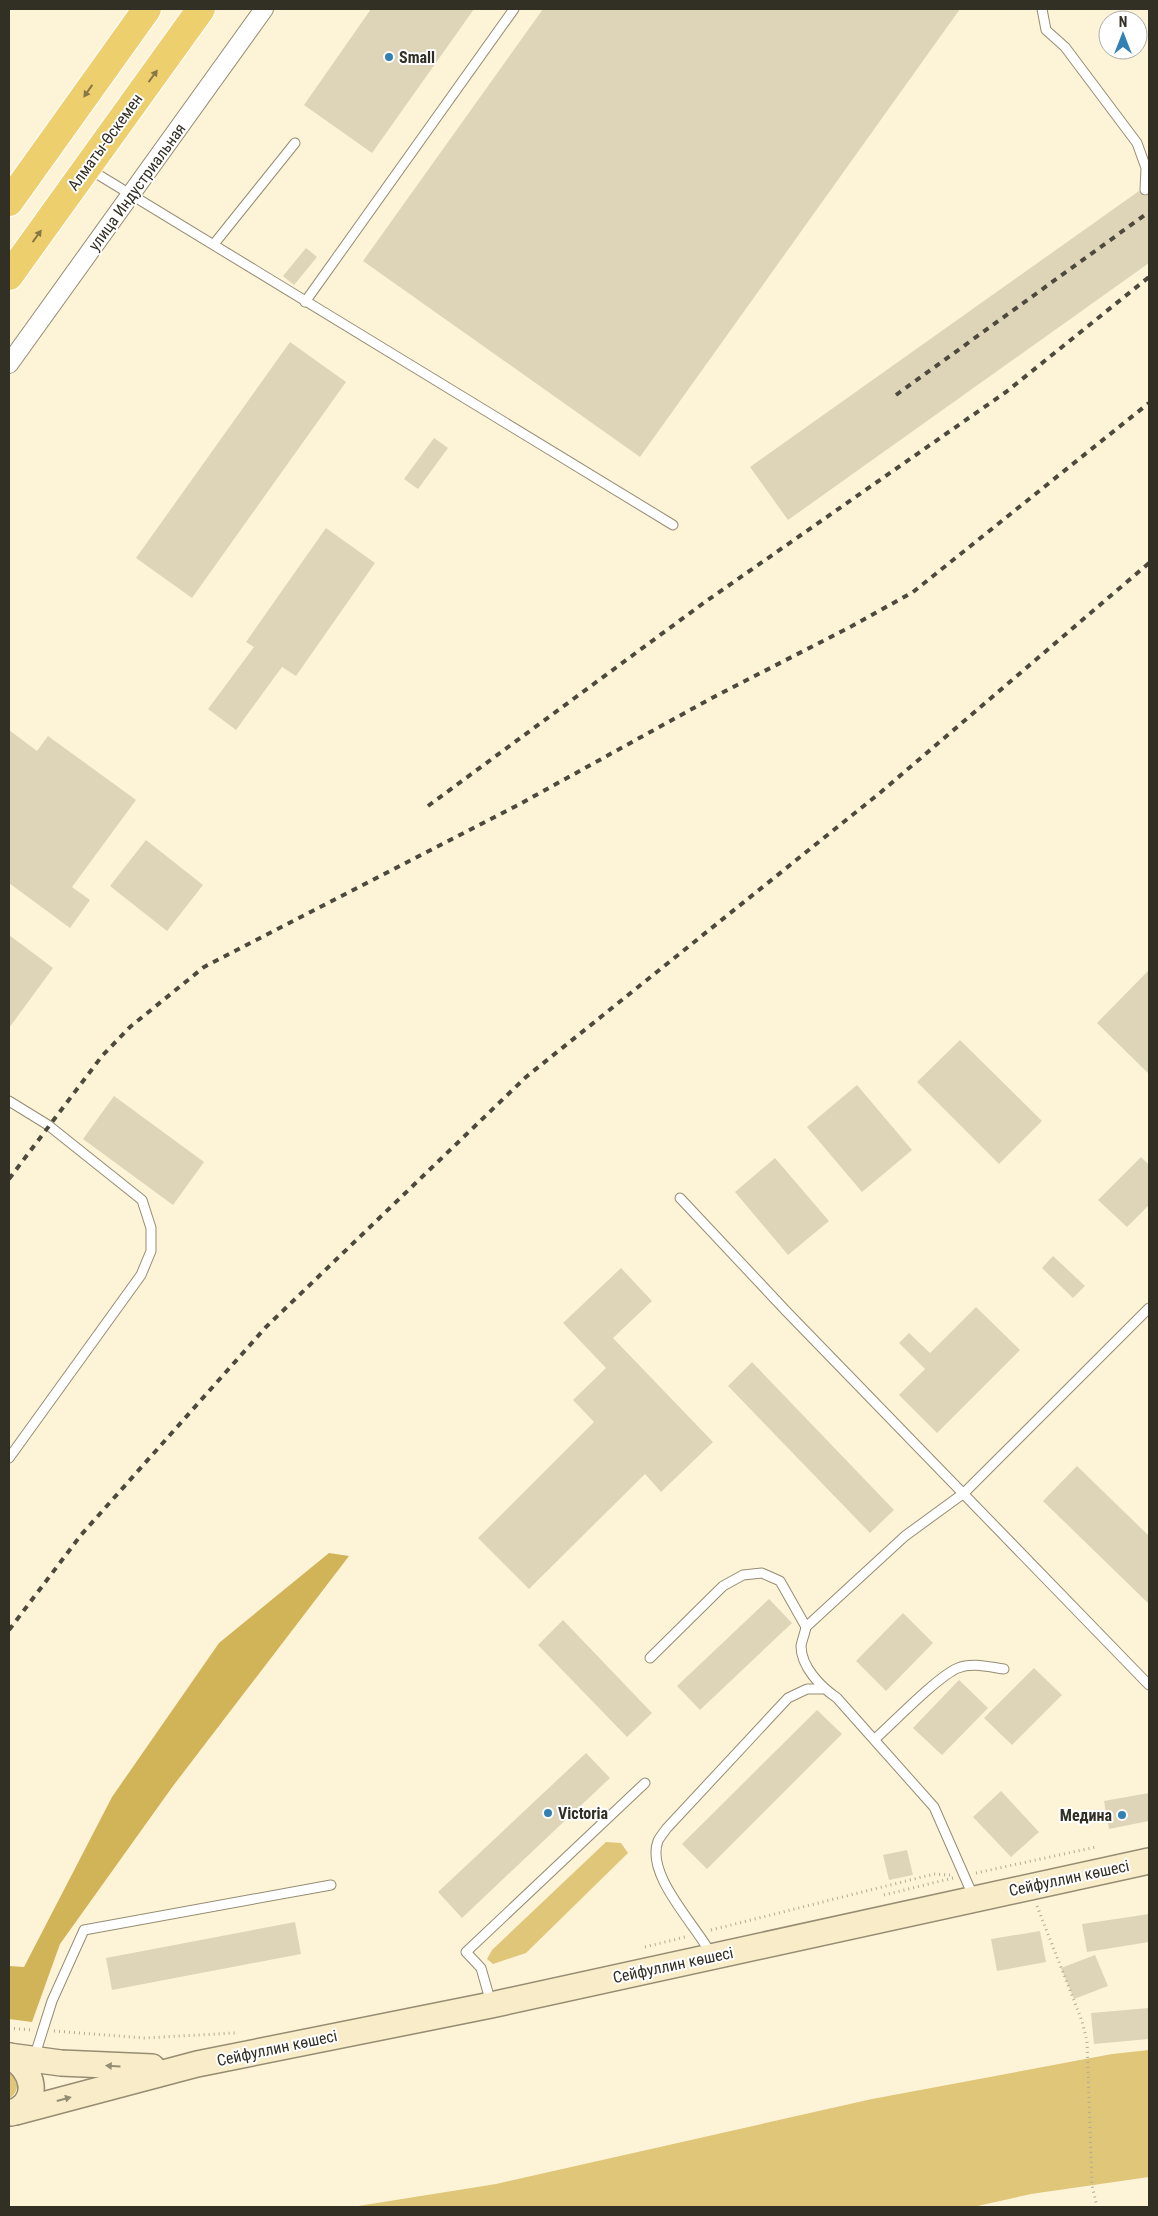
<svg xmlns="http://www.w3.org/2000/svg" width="1158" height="2216" viewBox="0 0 1158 2216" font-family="'Roboto Condensed',sans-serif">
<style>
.green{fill:#e0c679}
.forest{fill:#d1b358}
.building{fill:#ded5b9}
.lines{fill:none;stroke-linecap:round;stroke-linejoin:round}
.service-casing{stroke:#958c72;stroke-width:11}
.minor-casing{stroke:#958c72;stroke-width:20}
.secondary-casing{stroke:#958c72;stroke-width:28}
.trunk-casing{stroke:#fff;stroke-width:30}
.path{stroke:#b1aa95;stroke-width:3;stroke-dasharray:1 4;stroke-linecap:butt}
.service{stroke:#fff;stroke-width:9}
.minor{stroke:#fff;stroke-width:18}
.secondary{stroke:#f8edc8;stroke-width:25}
.trunk{stroke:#eecf6e;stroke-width:28}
.rail{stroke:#4d493c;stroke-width:4;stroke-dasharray:6 6;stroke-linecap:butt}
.oneway{fill:#877745}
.oneway2{fill:#958e76}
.poi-dot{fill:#3380b3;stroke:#fff;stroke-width:2}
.labels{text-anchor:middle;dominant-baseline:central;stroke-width:4;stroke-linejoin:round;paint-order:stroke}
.poi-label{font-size:16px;font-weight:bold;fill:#322f24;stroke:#fff;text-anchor:start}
.street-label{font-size:16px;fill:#322f24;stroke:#fff}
</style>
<rect width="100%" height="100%" fill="#fdf4d8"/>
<!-- green -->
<g class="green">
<path d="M606,1842L621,1843L628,1853L526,1953L493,1964L487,1959L492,1950Z"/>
<path d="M1149,2050V2177L1031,2194L973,2207H352L496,2184L872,2099L1112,2054Z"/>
<path d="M9,2071C20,2079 20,2091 9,2099Z"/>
</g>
<!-- forest -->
<path class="forest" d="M329,1553L349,1556L173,1786L60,1944L32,2022L9,2019V1966L24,1967L112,1797L219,1643Z"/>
<!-- building -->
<g class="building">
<path d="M371,9H474L372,153L304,105Z"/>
<path d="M543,9H960L640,457L363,261Z"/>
<path d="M1139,191L1144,196L1149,194V263L788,520L750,467Z"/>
<path d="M306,248L317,257L294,285L283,276Z"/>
<path d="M290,342L346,382L192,598L136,558Z"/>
<path d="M434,438L448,448L418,489L404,479Z"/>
<path d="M326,528L375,563L296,676L282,667L236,730L208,709L254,647L246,642Z"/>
<path d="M9,730L37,751L48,736L136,800L72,887L90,900L70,928L9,883Z"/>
<path d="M146,840L203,885L167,931L110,886Z"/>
<path d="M9,935L53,968L9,1028Z"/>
<path d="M1149,970V1074L1097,1023Z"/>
<path d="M960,1040L1042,1121L999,1164L917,1082Z"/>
<path d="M857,1085L912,1150L862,1192L807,1127Z"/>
<path d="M114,1096L204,1162L173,1205L83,1139Z"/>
<path d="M1141,1157L1149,1165V1205L1127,1227L1098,1200Z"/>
<path d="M775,1158L829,1221L788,1255L735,1192Z"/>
<path d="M1053,1256L1085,1286L1073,1298L1042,1268Z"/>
<path d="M621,1268L652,1301L613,1338L713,1442L661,1492L645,1474L529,1589L478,1538L594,1422L573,1400L606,1368L563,1323Z"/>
<path d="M976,1307L1020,1350L937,1433L899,1395L925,1369L899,1343L909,1333L930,1353Z"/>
<path d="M752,1362L894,1510L870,1533L728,1386Z"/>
<path d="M1077,1466L1149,1536V1604L1043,1501Z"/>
<path d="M769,1599L792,1623L700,1710L677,1686Z"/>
<path d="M903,1613L933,1643L886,1691L856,1661Z"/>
<path d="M563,1620L652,1713L627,1737L538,1645Z"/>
<path d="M1034,1668L1062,1695L1012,1745L984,1718Z"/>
<path d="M959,1680L988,1708L942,1755L913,1728Z"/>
<path d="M817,1710L842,1734L707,1869L682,1844Z"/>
<path d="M586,1753L610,1778L462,1918L438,1892Z"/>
<path d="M1001,1791L1039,1832L1011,1857L973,1817Z"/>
<path d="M1149,1793V1821L1109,1829L1104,1801Z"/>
<path d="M907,1850L913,1875L889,1880L883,1855Z"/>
<path d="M1149,1914V1942L1087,1952L1082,1924Z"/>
<path d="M295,1922L301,1954L112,1990L106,1958Z"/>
<path d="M1040,1931L1046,1962L997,1971L991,1939Z"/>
<path d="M1095,1955L1108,1986L1074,1999L1061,1968Z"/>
<path d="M1149,2008V2039L1094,2044L1091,2013Z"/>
</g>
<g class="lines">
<!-- service casing -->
<g class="service-casing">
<g id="service">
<path d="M1042,9L1046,30L1065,47L1137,143L1146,168L1145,190"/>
<path d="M89,169L673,525"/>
<path d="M214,244L295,143"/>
<path d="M305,302L514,9"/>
<path d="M9,1101L48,1125L142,1200L151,1228V1251L141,1275L9,1458"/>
<path d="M680,1198L787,1312L1149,1685"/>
<path d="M650,1658L723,1586L743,1575L762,1573L780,1581L806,1627"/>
<path d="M875,1739C893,1723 938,1676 958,1668C972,1662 989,1667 1004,1669"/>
<path d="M974,1898L934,1807L837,1698C821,1687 801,1667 801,1646C802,1640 805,1633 806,1627L905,1536L964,1493L1149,1308"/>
<path d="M711,1954C696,1925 645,1875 658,1841C660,1837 664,1832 667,1828L788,1698L807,1689H823"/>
<path d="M491,2003L481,1968L466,1952L645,1783"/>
<path d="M34,2058L52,2001L84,1930L331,1885"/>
</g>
</g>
<!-- minor casing -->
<g class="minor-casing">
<path id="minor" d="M9,364L264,9"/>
</g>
<!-- secondary casing -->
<g class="secondary-casing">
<g id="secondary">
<path d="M9,2056L61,2063L152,2067"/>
<path d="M9,2056C34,2068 42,2103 11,2113"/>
<path d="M16,2112L197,2064L491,2005L1149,1861"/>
</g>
</g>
<!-- trunk casing -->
<g class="trunk-casing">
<g id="trunk">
<path d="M9,202L147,9"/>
<path d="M9,276L201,9"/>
</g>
</g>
<!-- path -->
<g class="path">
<path d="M976,1873L1096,1847"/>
<path d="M884,1895L953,1878"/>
<path d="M1037,1906L1082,2021L1087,2041L1092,2185L1097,2207"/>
<path d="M711,1930L934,1874L950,1875"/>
<path d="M645,1947L685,1937"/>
<path d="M9,2028L31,2030"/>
<path d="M54,2031L144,2038L235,2033"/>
</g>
<!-- service -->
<use href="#service" class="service"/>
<!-- minor -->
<use href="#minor" class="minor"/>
<!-- secondary -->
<use href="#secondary" class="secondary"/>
<!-- trunk -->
<use href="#trunk" class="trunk"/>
<!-- rail -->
<g class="rail">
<path d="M896,395L1149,212"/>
<path d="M428,806L705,602L1006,392L1149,277"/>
<path d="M9,1179L102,1056L130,1027L204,967L518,805L710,699L852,626L913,592L1149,403"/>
<path d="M9,1630L81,1535L266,1327L526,1077L881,792L1149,563"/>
</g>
</g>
<!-- one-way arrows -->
<defs><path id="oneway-solid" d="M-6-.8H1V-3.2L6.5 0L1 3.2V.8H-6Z" transform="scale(1.25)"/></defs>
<g class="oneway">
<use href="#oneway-solid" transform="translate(153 76) rotate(-54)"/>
<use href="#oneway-solid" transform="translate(88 91) rotate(125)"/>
<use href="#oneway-solid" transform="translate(37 236) rotate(-54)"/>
</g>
<g class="oneway2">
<use href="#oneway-solid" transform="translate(113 2066) rotate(-177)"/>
<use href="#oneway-solid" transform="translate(64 2099) rotate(-15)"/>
</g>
<!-- markers -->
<g class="poi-dot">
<circle cx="389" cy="57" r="5"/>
<circle cx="548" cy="1813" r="5"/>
<circle cx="1122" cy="1815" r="5"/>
</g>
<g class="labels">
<!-- poi labels -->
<g class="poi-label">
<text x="399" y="57">Small</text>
<text x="558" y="1813">Victoria</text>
<text x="1112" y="1815" text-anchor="end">Медина</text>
</g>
<!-- street labels -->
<g class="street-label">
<text transform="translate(105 142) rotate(-54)">Алматы-Өскемен</text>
<text transform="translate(137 187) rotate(-54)">улица Индустриальная</text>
<text transform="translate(1069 1878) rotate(-12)">Сейфуллин көшесі</text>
<text transform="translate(673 1965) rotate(-12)">Сейфуллин көшесі</text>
<text transform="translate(277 2048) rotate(-12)">Сейфуллин көшесі</text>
</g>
</g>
<!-- border -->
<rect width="1158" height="2216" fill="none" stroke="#322f24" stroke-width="20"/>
<!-- north arrow -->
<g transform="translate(1123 35)"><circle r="24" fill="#ffffff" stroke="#adaca7"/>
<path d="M0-4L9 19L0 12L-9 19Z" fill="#3380b3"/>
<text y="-8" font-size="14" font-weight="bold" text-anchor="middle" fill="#322f24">N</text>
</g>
</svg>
